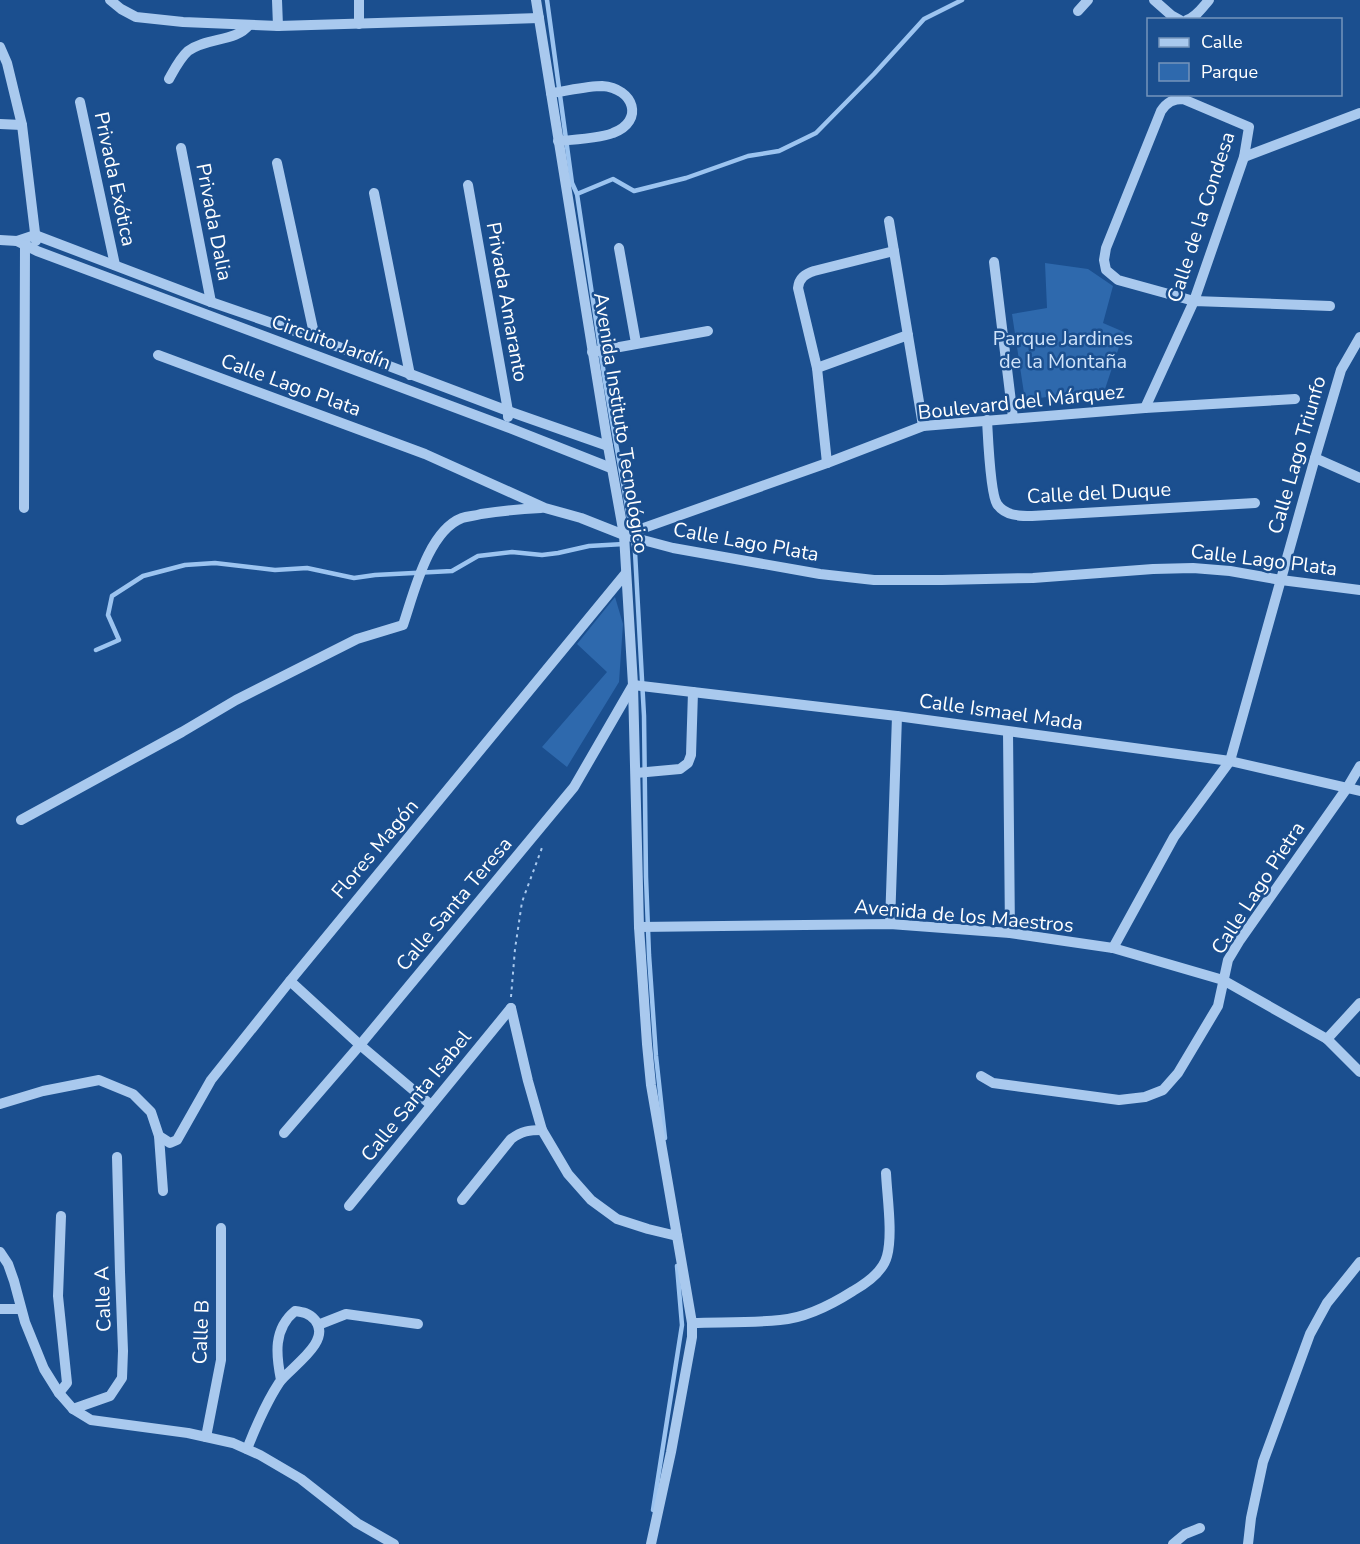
<svg xmlns="http://www.w3.org/2000/svg" width="1360" height="1544" viewBox="0 0 1360 1544" font-family="'Nunito Sans',sans-serif">
<style>
.green{fill:#2e69ad}
.lines{fill:none;stroke-linecap:round;stroke-linejoin:round}
.stream{stroke:#9cc4f0;stroke-width:4.5}
.path{stroke:#a9c9ee;stroke-width:2;stroke-dasharray:3 4.5;stroke-linecap:butt}
.minor{stroke:#a9c9ee;stroke-width:10}
.labels{text-anchor:middle;dominant-baseline:central;stroke-width:5;stroke-linejoin:round;paint-order:stroke}
.street-label{font-size:20px;fill:#fff;stroke:#1b4f8f}
.park-label{font-size:20px;fill:#cfe3fa;stroke:#1b4f8f}
</style>
<rect width="100%" height="100%" fill="#1b4f8f"/>
<!-- green -->
<g class="green">
<path d="M1045,263L1088,269L1113,286L1103,323L1124,332L1105,389L1025,400L1012,314L1047,308Z"/>
<path d="M615,597L623,624L619,682L567,767L542,747L607,672L577,644Z"/>
</g>
<g class="lines">
<!-- stream -->
<g class="stream">
<path d="M547,0L572,183L577,194L605,381L635,552L644,716L646,877L649,955L656,1056L665,1138"/>
<path d="M577,194L613,179L634,191L686,178L748,156L779,151L816,133L874,74L924,19L962,0"/>
<path d="M96,650L119,640L108,615L112,596L143,576L185,565L215,563L275,570L307,568L354,578L375,575L452,571L478,556L512,552L542,555L558,553L589,546L624,544"/>
<path d="M653,1510L682,1325L677,1266"/>
</g>
<!-- path -->
<path class="path" d="M511,997L515,949L522,902L543,845"/>
<!-- minor -->
<g class="minor">
<path d="M110,0L121,9L136,17L183,22L278,26L539,18"/>
<path d="M277,0L278,26"/>
<path d="M359,0V24"/>
<path d="M536,0L608,446L624,535L633,685L639,927L647,1044L651,1085L692,1323V1337L671,1452L651,1544"/>
<path d="M1154,0L1171,15L1180,20"/>
<path d="M1078,11L1088,0"/>
<path d="M1187,20C1197,16 1202,8 1209,0"/>
<path d="M0,47L7,63L22,125L36,241"/>
<path d="M169,79C174,70 180,58 188,51C207,37 236,42 249,25"/>
<path d="M551,93C566,91 588,86 602,86C634,88 645,121 613,133C601,138 573,140 558,141"/>
<path d="M80,102L115,265"/>
<path d="M0,124L22,125"/>
<path d="M181,148L211,302"/>
<path d="M1244,157L1360,113"/>
<path d="M277,163L315,338"/>
<path d="M468,185L508,411V417"/>
<path d="M374,193L410,375"/>
<path d="M889,221L923,426"/>
<path d="M0,240L17,241L35,235L211,302L315,338L508,411L608,446"/>
<path d="M17,241L37,251L507,427L611,468"/>
<path d="M619,248L636,343"/>
<path d="M994,262L1013,418"/>
<path d="M592,352L708,331"/>
<path d="M158,355L425,454L545,508L581,518L624,535L673,548L820,574L874,580H942L1033,578L1153,569L1193,568L1230,571L1281,580L1360,590"/>
<path d="M817,368L908,335"/>
<path d="M1145,408L1194,301L1244,157L1249,127L1183,99C1173,99 1167,102 1161,111L1106,248L1104,260L1106,270L1118,280L1194,301L1330,306"/>
<path d="M987,420C988,436 990,493 997,504C1005,516 1020,516 1032,516L1255,503"/>
<path d="M1315,458L1360,478"/>
<path d="M827,463L817,368L798,288C799,278 805,274 814,271L894,251"/>
<path d="M24,508L25,245"/>
<path d="M624,535L827,463L923,426L1145,408L1295,399"/>
<path d="M1008,732L1010,933"/>
<path d="M636,773L680,769L688,763L691,755L693,692"/>
<path d="M21,820L182,732L236,700L357,639L403,625C414,593 428,531 462,518C468,516 475,516 481,514C501,511 521,509 541,508"/>
<path d="M890,924L897,716"/>
<path d="M639,927L890,924L1010,933L1113,948L1223,980L1327,1039L1360,1072"/>
<path d="M1113,948L1174,837L1230,761L1315,458L1341,370L1360,337"/>
<path d="M290,981L360,1045L431,1105"/>
<path d="M511,1008L528,1081L542,1130L568,1174L591,1200L617,1219L648,1229L677,1236"/>
<path d="M1327,1039L1360,1003"/>
<path d="M981,1076L993,1083L1119,1100L1145,1097L1163,1090L1178,1073L1218,1006L1228,960L1240,940L1347,788L1360,766"/>
<path d="M0,1104L43,1091L99,1080L133,1094L151,1112L159,1136L163,1191"/>
<path d="M284,1133L360,1045L574,787L633,685L897,716L1230,761L1360,791"/>
<path d="M159,1136L170,1143L177,1140L211,1080L290,981L626,573"/>
<path d="M462,1200L511,1139C522,1131 529,1130 542,1130"/>
<path d="M349,1206L511,1008"/>
<path d="M0,1252L8,1264L14,1281L25,1322L44,1369L59,1393L73,1409L91,1420L188,1433L233,1443L260,1455L301,1479L357,1523L394,1544"/>
<path d="M0,1309H21"/>
<path d="M692,1323C721,1322 751,1323 780,1320C806,1318 831,1305 853,1291C867,1283 883,1272 887,1256C893,1234 887,1196 886,1173"/>
<path d="M318,1325L346,1314L418,1324"/>
<path d="M59,1393L67,1383L58,1296L61,1216"/>
<path d="M73,1409L110,1396L122,1378L123,1351L120,1272L117,1157"/>
<path d="M206,1437L221,1360V1228"/>
<path d="M247,1449C256,1426 266,1403 279,1383C289,1368 333,1342 315,1320C309,1313 303,1312 295,1311C273,1329 276,1355 281,1380"/>
<path d="M1173,1544L1185,1534L1200,1528"/>
<path d="M1248,1544L1251,1518L1263,1462L1310,1334L1327,1303L1360,1262"/>
</g>
</g>
<g class="labels">
<!-- street labels -->
<g class="street-label">
<text transform="translate(115 179) rotate(78)">Privada Exótica</text>
<text transform="translate(1201 217) rotate(-72)">Calle de la Condesa</text>
<text transform="translate(214 222) rotate(79)">Privada Dalia</text>
<text transform="translate(507 302) rotate(80)">Privada Amaranto</text>
<text transform="translate(331 342) rotate(20)">Circuito Jardín</text>
<text transform="translate(291 385) rotate(20)">Calle Lago Plata</text>
<text transform="translate(1021 402) rotate(-6)">Boulevard del Márquez</text>
<text transform="translate(621 423) rotate(81)">Avenida Instituto Tecnológico</text>
<text transform="translate(1297 455) rotate(-74)">Calle Lago Triunfo</text>
<text transform="translate(1099 493) rotate(-3)">Calle del Duque</text>
<text transform="translate(746 542) rotate(10)">Calle Lago Plata</text>
<text transform="translate(1264 560) rotate(7)">Calle Lago Plata</text>
<text transform="translate(1001 712) rotate(8)">Calle Ismael Mada</text>
<text transform="translate(375 849) rotate(-50)">Flores Magón</text>
<text transform="translate(1258 888) rotate(-57)">Calle Lago Pietra</text>
<text transform="translate(454 904) rotate(-50)">Calle Santa Teresa</text>
<text transform="translate(964 916) rotate(5)">Avenida de los Maestros</text>
<text transform="translate(416 1096) rotate(-51)">Calle Santa Isabel</text>
<text transform="translate(103 1299) rotate(-92)">Calle A</text>
<text transform="translate(201 1332) rotate(-88)">Calle B</text>
</g>
<!-- park labels -->
<g class="park-label">
<text x="1063" y="338">Parque Jardines<tspan x="1063" dy="23">de la Montaña</tspan></text>
</g>
</g>
<!-- legend -->
<rect x="1147" y="18" width="195" height="78" fill="#1b4f8f" stroke="#7695bc" stroke-width="1.5"/>
<rect x="1159" y="38" width="30" height="9" fill="#a9c9ee" stroke="#7695bc" stroke-width="1.5"/>
<text x="1201" y="48" font-size="18" fill="#ffffff">Calle</text>
<rect x="1159" y="63" width="30" height="18" fill="#2e69ad" stroke="#7695bc" stroke-width="1.5"/>
<text x="1201" y="78" font-size="18" fill="#ffffff">Parque</text>
</svg>
